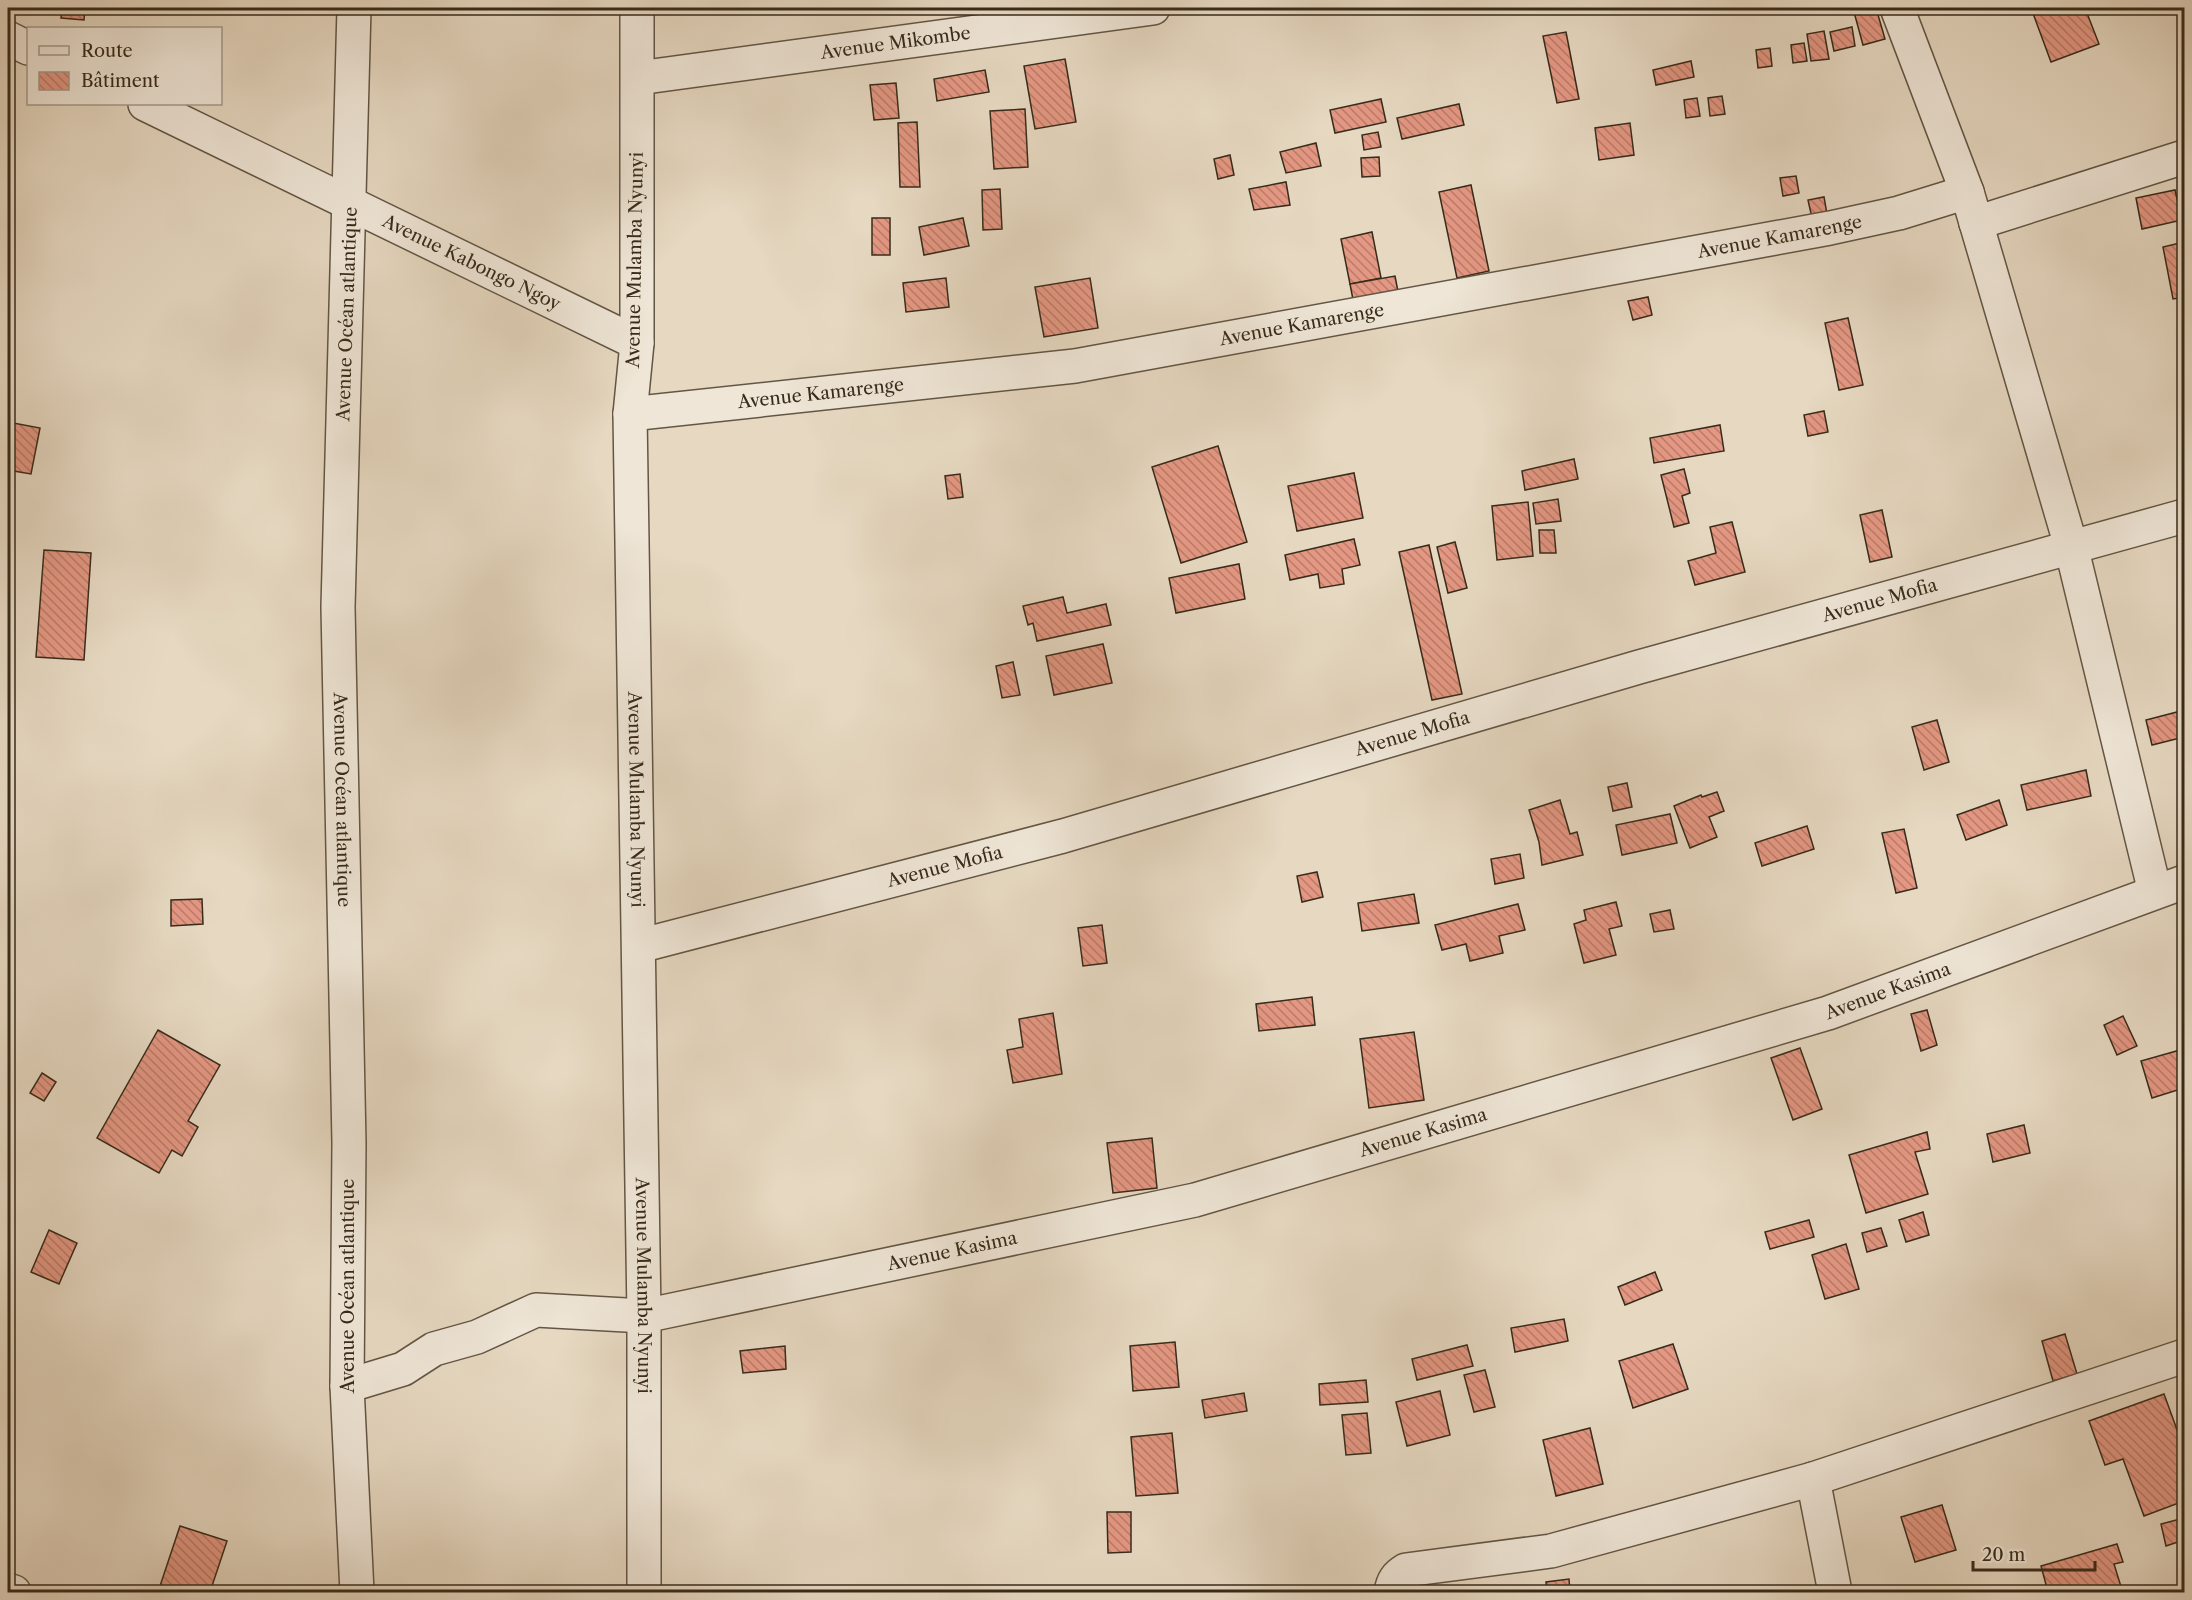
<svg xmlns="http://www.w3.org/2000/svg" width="2192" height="1600" viewBox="0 0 2192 1600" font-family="'Libre Caslon Text',serif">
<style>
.building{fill:url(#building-back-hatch);stroke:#372b1a;stroke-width:1.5}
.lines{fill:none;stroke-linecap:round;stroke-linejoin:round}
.street-casing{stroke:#635644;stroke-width:36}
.street{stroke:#efe6d7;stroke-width:33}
.labels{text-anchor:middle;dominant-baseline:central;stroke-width:4.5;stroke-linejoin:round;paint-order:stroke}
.street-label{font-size:18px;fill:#372b1a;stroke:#efe6d7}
</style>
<defs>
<pattern id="building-back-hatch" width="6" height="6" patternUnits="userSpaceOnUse" patternTransform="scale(1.5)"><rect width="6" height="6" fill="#e49782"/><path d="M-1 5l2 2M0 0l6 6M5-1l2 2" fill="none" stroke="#ba7b6a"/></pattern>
</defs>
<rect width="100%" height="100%" fill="#e6d8c1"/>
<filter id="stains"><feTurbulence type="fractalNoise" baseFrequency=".00333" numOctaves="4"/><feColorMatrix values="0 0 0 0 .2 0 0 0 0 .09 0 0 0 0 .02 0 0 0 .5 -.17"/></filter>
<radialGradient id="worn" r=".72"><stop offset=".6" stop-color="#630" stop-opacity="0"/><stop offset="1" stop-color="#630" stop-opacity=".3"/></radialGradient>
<!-- building -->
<g class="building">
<path d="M62,8H85L84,20L61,18Z"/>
<path d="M1870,8H1876L1885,39L1863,45L1854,12Z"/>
<path d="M2031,8H2085L2099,44L2051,62Z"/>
<path d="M2175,8H2184V34Z"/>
<path d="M1852,27L1855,46L1834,51L1830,32Z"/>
<path d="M1824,31L1829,59L1811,61L1807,34Z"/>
<path d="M1566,32L1579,99L1557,103L1543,36Z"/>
<path d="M1804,43L1807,61L1793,63L1791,45Z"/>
<path d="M1770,48L1772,66L1758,68L1756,50Z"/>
<path d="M1065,59L1076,122L1035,129L1024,66Z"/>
<path d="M1691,61L1694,77L1656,85L1653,70Z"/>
<path d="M985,70L989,92L937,101L934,79Z"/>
<path d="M896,83L899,118L874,120L870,85Z"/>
<path d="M1722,96L1725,114L1710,116L1708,98Z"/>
<path d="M1697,98L1700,116L1686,118L1684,100Z"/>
<path d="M1381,99L1386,122L1335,133L1330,110Z"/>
<path d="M1459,104L1464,125L1402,139L1397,118Z"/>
<path d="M1025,109L1028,167L994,169L990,111Z"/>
<path d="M917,122L920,187H900L898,123Z"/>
<path d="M1630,123L1634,155L1599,160L1595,128Z"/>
<path d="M1378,132L1381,147L1364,150L1362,135Z"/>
<path d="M1316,143L1321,166L1286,173L1280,152Z"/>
<path d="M1230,155L1234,175L1218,179L1214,159Z"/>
<path d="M1379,157L1380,176L1362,177L1361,158Z"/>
<path d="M1796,176L1799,193L1783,196L1780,178Z"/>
<path d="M1286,182L1290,205L1254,210L1249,189Z"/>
<path d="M1471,185L1489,271L1457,278L1439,192Z"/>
<path d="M1000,189L1002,229L983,230L982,190Z"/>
<path d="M2175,190L2182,220L2142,229L2136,198Z"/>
<path d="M1824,197L1827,214L1812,218L1808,200Z"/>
<rect x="872" y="218" width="18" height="37"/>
<path d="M963,218L969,246L924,255L919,227Z"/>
<path d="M1372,232L1381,278L1350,284L1341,239Z"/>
<path d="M2184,242V297L2173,299L2163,247Z"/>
<path d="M1395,276L1399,297L1354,305L1350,284Z"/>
<path d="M946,278L949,307L906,312L903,283Z"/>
<path d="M1090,278L1098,328L1044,337L1035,287Z"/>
<path d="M1648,297L1652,315L1633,320L1628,301Z"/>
<path d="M1848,318L1863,385L1839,390L1825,323Z"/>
<path d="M1824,411L1828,432L1808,436L1804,415Z"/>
<path d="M8,422L40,428L31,474L8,470Z"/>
<path d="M1720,425L1724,451L1654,463L1650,438Z"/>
<path d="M1218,446L1247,542L1181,563L1152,467Z"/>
<path d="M1574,459L1578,479L1525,490L1522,471Z"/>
<path d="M1684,469L1690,493L1682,496L1689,523L1674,527L1661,475Z"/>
<path d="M1354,473L1363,518L1297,531L1288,486Z"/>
<path d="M960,474L963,497L948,499L945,476Z"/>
<path d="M1558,499L1561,521L1536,524L1533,503Z"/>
<path d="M1528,502L1533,556L1497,560L1492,506Z"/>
<path d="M1882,510L1892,557L1870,562L1860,515Z"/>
<path d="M1732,522L1745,572L1695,585L1688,561L1716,553L1710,527Z"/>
<path d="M1539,530H1554L1556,553H1540Z"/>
<path d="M1354,539L1360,565L1342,569L1344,584L1320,588L1318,574L1290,580L1285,555Z"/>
<path d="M1455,542L1467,588L1448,593L1437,547Z"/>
<path d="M1429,545L1462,694L1432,700L1399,552Z"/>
<path d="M44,550L91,553L84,660L36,657Z"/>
<path d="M1239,564L1245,599L1176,613L1169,578Z"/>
<path d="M1063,597L1067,613L1106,604L1111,625L1037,641L1033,623L1028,625L1023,606Z"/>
<path d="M1103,644L1112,683L1054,695L1046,656Z"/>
<path d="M1013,662L1020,695L1002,698L996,666Z"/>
<path d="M2177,712L2184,737L2152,745L2146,720Z"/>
<path d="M1937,720L1949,762L1924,770L1912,727Z"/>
<path d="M2086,770L2091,796L2027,810L2021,785Z"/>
<path d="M1627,783L1632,807L1613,811L1608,787Z"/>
<path d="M1717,792L1724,811L1709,817L1717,837L1690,848L1674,806L1701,795L1702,797Z"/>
<path d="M1560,800L1570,834L1577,832L1583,855L1542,865L1539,842L1529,810Z"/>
<path d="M1999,800L2007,825L1966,840L1957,815Z"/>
<path d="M1670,814L1677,843L1622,855L1616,825Z"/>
<path d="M1807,826L1814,849L1762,866L1755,843Z"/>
<path d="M1904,829L1917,888L1896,893L1882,833Z"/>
<path d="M1520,854L1524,878L1495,884L1491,859Z"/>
<path d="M1317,872L1323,897L1302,902L1297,876Z"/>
<path d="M1414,894L1419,923L1362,931L1358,903Z"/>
<path d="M202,899L203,924L171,926V900Z"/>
<path d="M1616,902L1622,926L1609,929L1616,955L1584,963L1574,924L1586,920L1584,910Z"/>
<path d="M1518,904L1525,930L1499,936L1503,953L1470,961L1466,944L1442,950L1435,925Z"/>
<path d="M1670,910L1674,929L1654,932L1650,914Z"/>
<path d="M1102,925L1107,963L1083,966L1078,928Z"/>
<path d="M1312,997L1315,1025L1259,1031L1256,1004Z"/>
<path d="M1927,1010L1937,1045L1921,1051L1911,1014Z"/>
<path d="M1053,1013L1062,1074L1013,1083L1007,1050L1023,1047L1019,1019Z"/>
<path d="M2123,1016L2137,1046L2117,1055L2104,1025Z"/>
<path d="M158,1030L220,1065L188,1121L198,1127L182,1156L172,1150L159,1173L97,1138Z"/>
<path d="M1414,1032L1424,1100L1369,1108L1360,1039Z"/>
<path d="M1800,1048L1822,1109L1793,1120L1771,1058Z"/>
<path d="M2180,1050L2184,1066V1088L2152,1098L2141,1061Z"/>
<path d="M42,1073L56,1082L44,1101L30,1093Z"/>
<path d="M2024,1125L2030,1153L1993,1162L1987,1134Z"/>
<path d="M1927,1132L1930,1149L1915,1152L1928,1194L1866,1213L1849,1155Z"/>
<path d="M1152,1138L1157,1188L1113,1193L1107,1143Z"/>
<path d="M1923,1212L1929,1235L1906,1242L1899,1220Z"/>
<path d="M1809,1220L1814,1237L1770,1249L1765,1232Z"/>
<path d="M1881,1228L1887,1246L1867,1252L1862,1233Z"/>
<path d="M49,1230L77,1243L59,1284L31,1272Z"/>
<path d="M1846,1244L1859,1289L1825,1299L1812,1255Z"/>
<path d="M1655,1272L1662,1290L1625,1305L1618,1287Z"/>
<path d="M1564,1319L1568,1341L1515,1352L1511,1328Z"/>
<path d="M2065,1334L2077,1374L2053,1381L2042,1341Z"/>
<path d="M1175,1342L1179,1387L1133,1391L1130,1346Z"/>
<path d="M1673,1344L1688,1389L1633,1408L1619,1361Z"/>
<path d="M1467,1345L1473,1366L1417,1380L1412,1359Z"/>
<path d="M785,1346L786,1369L743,1373L740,1351Z"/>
<path d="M1485,1370L1495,1407L1474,1412L1464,1375Z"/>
<path d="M1366,1380L1368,1402L1320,1405L1319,1384Z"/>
<path d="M1440,1391L1450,1435L1407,1446L1396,1402Z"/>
<path d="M1244,1393L1247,1411L1205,1418L1202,1400Z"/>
<path d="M2164,1394L2184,1449V1501L2144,1516L2123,1459L2105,1465L2089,1421Z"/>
<path d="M1367,1413L1371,1453L1346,1455L1342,1415Z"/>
<path d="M1590,1428L1603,1484L1556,1496L1543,1440Z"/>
<path d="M1172,1433L1178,1493L1136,1496L1131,1437Z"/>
<path d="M1942,1505L1956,1550L1915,1562L1901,1517Z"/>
<path d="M1107,1512H1131V1552L1108,1553Z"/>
<path d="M2184,1518V1540L2166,1546L2161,1524Z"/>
<path d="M180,1526L227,1541L210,1592H158Z"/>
<path d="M2117,1544L2123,1562L2114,1564L2122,1590L2115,1592H2048L2041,1566Z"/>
<path d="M1569,1579L1570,1592H1547L1546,1582Z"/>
<path d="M1966,1587L1967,1592H1946L1945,1591Z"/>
</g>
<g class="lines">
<!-- street casing -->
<g class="street-casing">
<g id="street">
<path id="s1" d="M354,8L338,607L349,1143L347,1386L357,1592"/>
<path id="s2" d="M637,8V343L630,414L644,1316V1592"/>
<path d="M1897,8L1967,192L2071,546L2155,892"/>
<path d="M8,38L28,48"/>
<path id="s3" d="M638,78L1153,8"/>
<path id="s4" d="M145,104L637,343"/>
<path d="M1976,223L2184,157"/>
<path id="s5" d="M630,414L1075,366L1830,228L1899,213L1967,192"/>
<path id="s6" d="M639,946L1063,836L1639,667L2184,516"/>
<path id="s7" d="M347,1386L403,1369L434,1349L477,1337L536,1310L644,1316L1195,1200L1828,1013L2184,882"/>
<path d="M1813,1479L1835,1592"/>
<path d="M8,1590L14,1592"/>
<path d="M1391,1592C1393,1581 1396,1576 1406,1570L1551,1551L1813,1479L2184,1356"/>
</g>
</g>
<!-- street -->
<use href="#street" class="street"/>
</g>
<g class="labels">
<!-- street labels -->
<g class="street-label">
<text stroke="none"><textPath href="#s3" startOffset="260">Avenue Mikombe</textPath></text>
<text stroke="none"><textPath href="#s5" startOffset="1164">Avenue Kamarenge</textPath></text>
<text transform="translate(635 260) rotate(-89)">Avenue Mulamba Nyunyi</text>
<text stroke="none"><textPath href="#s4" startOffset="363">Avenue Kabongo Ngoy</textPath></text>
<text transform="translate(347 314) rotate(-88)">Avenue Océan atlantique</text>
<text stroke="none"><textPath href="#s5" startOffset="678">Avenue Kamarenge</textPath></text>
<text stroke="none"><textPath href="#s5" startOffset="192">Avenue Kamarenge</textPath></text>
<text stroke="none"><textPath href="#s6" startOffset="1288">Avenue Mofia</textPath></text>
<text stroke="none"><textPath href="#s6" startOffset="802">Avenue Mofia</textPath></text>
<text stroke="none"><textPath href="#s1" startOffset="792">Avenue Océan atlantique</textPath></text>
<text stroke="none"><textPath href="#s2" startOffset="792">Avenue Mulamba Nyunyi</textPath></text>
<text stroke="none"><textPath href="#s6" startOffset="316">Avenue Mofia</textPath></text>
<text stroke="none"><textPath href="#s7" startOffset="1600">Avenue Kasima</textPath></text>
<text stroke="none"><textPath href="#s7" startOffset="1114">Avenue Kasima</textPath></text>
<text stroke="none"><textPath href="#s7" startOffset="628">Avenue Kasima</textPath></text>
<text transform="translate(348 1286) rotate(-90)">Avenue Océan atlantique</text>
<text stroke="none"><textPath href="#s2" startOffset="1278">Avenue Mulamba Nyunyi</textPath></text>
</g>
</g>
<!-- margin -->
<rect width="2192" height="1600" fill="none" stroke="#e6d8c1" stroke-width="30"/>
<rect x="9" y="9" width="2174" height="1582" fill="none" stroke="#372b1a" stroke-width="3"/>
<rect x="15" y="15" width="2162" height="1570" fill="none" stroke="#372b1a" stroke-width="1.5"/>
<!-- legend -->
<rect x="27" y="27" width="195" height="78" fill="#efe6d7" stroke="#a59b8b" stroke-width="1.5"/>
<rect x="39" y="46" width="30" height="9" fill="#efe6d7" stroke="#a59b8b" stroke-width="1.5"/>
<text x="81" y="57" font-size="18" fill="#372b1a">Route</text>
<rect x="39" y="72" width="30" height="18" fill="url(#building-back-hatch)" stroke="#a59b8b" stroke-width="1.5"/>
<text x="81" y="87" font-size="18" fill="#372b1a">Bâtiment</text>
<!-- scale -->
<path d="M1973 1561v9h122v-9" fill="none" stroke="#372b1a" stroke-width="3"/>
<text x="1982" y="1561" font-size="18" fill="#372b1a" stroke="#efe6d7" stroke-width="4.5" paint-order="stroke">20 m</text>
<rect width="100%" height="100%" filter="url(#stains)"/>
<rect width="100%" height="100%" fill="url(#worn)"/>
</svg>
